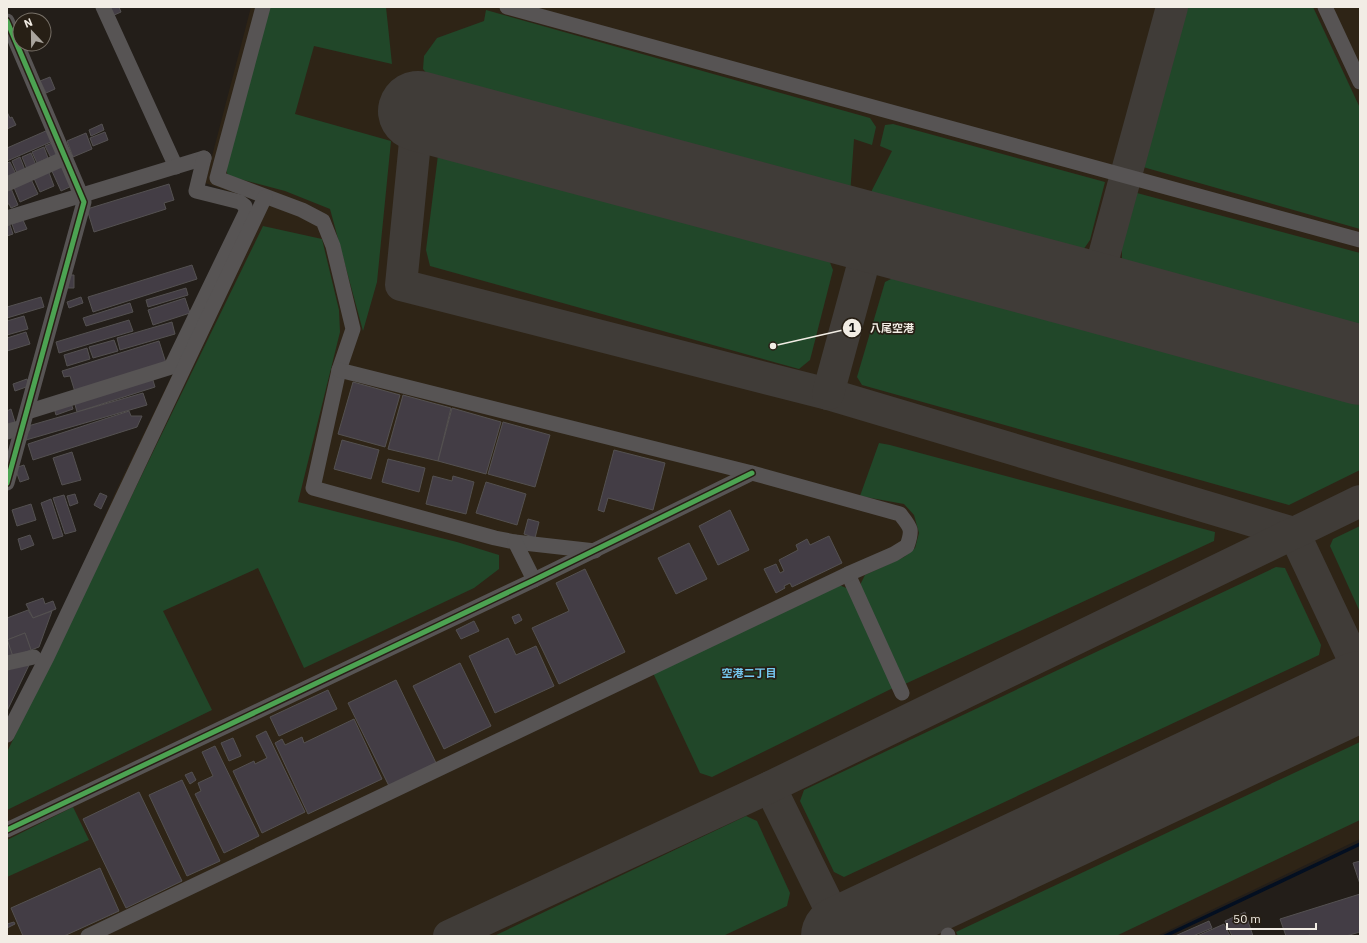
<svg xmlns="http://www.w3.org/2000/svg" width="1367" height="943" viewBox="0 0 1367 943" font-family="'IBM Plex Sans','Noto Sans JP',sans-serif">
<style>
.built{fill:#2e2416}
.green{fill:#214729}
.lines{fill:none;stroke-linecap:round;stroke-linejoin:round}
.stream{stroke:#030f21;stroke-width:3.5}
.taxiway{stroke:#403c38;stroke-width:32}
.runway{stroke:#403c38;stroke-width:80}
.building{fill:#433d45;stroke:#545151}
.minor{stroke:#575454;stroke-width:15}
.cycleway-casing{stroke:#271f15;stroke-width:8}
.cycleway{stroke:#4ca352;stroke-width:5}
.labels{text-anchor:middle;dominant-baseline:central;stroke-width:3.5;stroke-linejoin:round;paint-order:stroke}
.neighbourhood-label{font-size:11px;font-weight:bold;fill:#76caf2;stroke:#271f15}
.leader{fill:none;stroke:#f2ede5;stroke-width:1.5}
.callout-dot{fill:#f2ede5;stroke:#271f15;stroke-width:1.5}
.mark-label{font-size:12px;text-anchor:middle;font-weight:bold;fill:#111}
.callout-label{font-size:11px;text-anchor:middle;font-weight:bold;fill:#f2ede5;stroke:#271f15;stroke-width:3.5;stroke-linejoin:round;paint-order:stroke}
</style>
<rect width="100%" height="100%" fill="#231e19"/>
<!-- built -->
<path class="built" d="M251,7H1360V839L1157,936H7V733L116,491L256,201L205,183Z"/>
<!-- green -->
<g class="green">
<path d="M269,7H386L392,64L314,46L295,114L391,141L377,282L363,331L330,209L285,191L228,176L225,166Z"/>
<path d="M1187,7H1313L1360,108V229L1143,167Z"/>
<path d="M486,10L870,118L876,127L872,145L854,139L850,195L429,76L423,69L424,56L437,38L484,21Z"/>
<path d="M893,124L1105,182L1090,240L1081,253H1072L870,194L892,151L880,146L885,125Z"/>
<path d="M438,155L829,260L833,270L810,360L799,369L430,266L426,250Z"/>
<path d="M1137,193L1360,253V331L1139,272L1122,265V244Z"/>
<path d="M263,226L322,239L339,310L340,332L298,502L457,542L499,555V569L474,588L304,668L258,568L163,611L212,710L7,810V752Z"/>
<path d="M895,277L1360,405V470L1289,505L862,385L857,377L885,282Z"/>
<path d="M879,443L890,445L1215,532L1214,541L905,684L861,592V583L865,575L904,557L915,548L919,533L914,515L904,504L860,496Z"/>
<path d="M1360,526V612L1330,546L1333,539Z"/>
<path d="M1276,567L1285,568L1321,645L1319,655L844,877L834,872L800,801L804,790Z"/>
<path d="M839,585L849,589L893,688L712,777L700,773L653,673Z"/>
<path d="M1360,742V820L1116,936H958L956,932Z"/>
<path d="M73,807L89,840L7,877V840Z"/>
<path d="M746,816L757,821L790,893L787,906L723,936H494Z"/>
</g>
<g class="lines">
<!-- stream -->
<path class="stream" d="M1165,936L1360,844"/>
<!-- taxiway -->
<g class="taxiway">
<path d="M418,111L401,285L828,394L1294,533L1360,673"/>
<path d="M1094,292L1172,7"/>
<path d="M828,394L872,232"/>
<path d="M770,787L843,935"/>
<path d="M449,936L770,787L1360,501"/>
</g>
<!-- runway -->
<g class="runway">
<path d="M418,111L1094,292L1360,365"/>
<path d="M841,936L1360,691"/>
</g>
</g>
<!-- building -->
<g class="building">
<path d="M109,7H119L121,12L112,16Z"/>
<path d="M50,77L55,89L46,93L40,81Z"/>
<path d="M7,112L10,118L12,117L16,125L7,129Z"/>
<path d="M102,124L104,130L91,136L89,130Z"/>
<path d="M48,130L53,141L7,161V148Z"/>
<path d="M105,132L108,140L93,146L90,138Z"/>
<path d="M86,133L92,149L73,157L67,141Z"/>
<path d="M52,143L58,155L51,158L45,146Z"/>
<path d="M44,147L48,158L37,163L32,152Z"/>
<path d="M31,153L36,165L27,169L22,157Z"/>
<path d="M20,157L25,170L17,173L12,161Z"/>
<path d="M10,162L16,174L7,178V163Z"/>
<path d="M63,163L74,185L61,191L51,169Z"/>
<path d="M48,170L54,186L40,192L33,176Z"/>
<path d="M30,177L38,194L20,202L13,185Z"/>
<path d="M169,184L174,200L164,203L166,209L94,232L87,209Z"/>
<path d="M10,186L18,205L11,208L9,204H7V187Z"/>
<path d="M23,220L27,229L15,233L12,224Z"/>
<path d="M10,225L13,234L7,236V226Z"/>
<path d="M192,265L197,279L93,312L88,297Z"/>
<path d="M67,275H74V288H68Z"/>
<path d="M186,288L188,295L148,307L146,300Z"/>
<path d="M41,297L44,307L7,318V307Z"/>
<path d="M81,297L83,303L69,308L67,302Z"/>
<path d="M185,298L190,313L153,325L148,310Z"/>
<path d="M130,303L133,312L86,326L83,318Z"/>
<path d="M24,316L28,329L7,335V321Z"/>
<path d="M129,320L133,331L59,353L56,342Z"/>
<path d="M172,322L175,334L120,350L117,338Z"/>
<path d="M26,332L30,344L7,351V338Z"/>
<path d="M114,340L118,351L93,358L89,347Z"/>
<path d="M159,341L166,363L75,392L70,376L64,377L62,371Z"/>
<path d="M87,348L90,359L67,366L64,355Z"/>
<path d="M152,377L155,387L77,412L74,401Z"/>
<path d="M27,379L29,386L15,391L13,384Z"/>
<path d="M353,382L400,395L385,447L338,434Z"/>
<path d="M143,393L147,405L26,440L28,426Z"/>
<path d="M403,395L451,408L438,461L388,449Z"/>
<path d="M71,403L73,409L56,415L54,408Z"/>
<path d="M452,408L501,422L486,474L438,461Z"/>
<path d="M11,409L15,422L7,424V411Z"/>
<path d="M129,411L131,416H142L137,427L33,460L28,444Z"/>
<path d="M503,422L550,435L535,487L488,474Z"/>
<path d="M342,440L379,450L371,479L334,469Z"/>
<path d="M614,450L665,463L653,510L608,498L604,512L598,510Z"/>
<path d="M72,452L81,480L62,485L53,458Z"/>
<path d="M388,459L425,468L419,492L382,482Z"/>
<path d="M24,465L29,479L20,482L15,468Z"/>
<path d="M433,476L452,481L453,476L474,482L466,514L426,504Z"/>
<path d="M486,482L526,494L517,525L476,513Z"/>
<path d="M100,493L107,496L101,509L94,505Z"/>
<path d="M75,494L78,503L70,506L67,496Z"/>
<path d="M64,495L76,531L65,534L53,498Z"/>
<path d="M51,499L63,536L53,539L41,503Z"/>
<path d="M31,504L36,520L17,526L12,510Z"/>
<path d="M730,510L749,550L718,565L699,526Z"/>
<path d="M528,519L539,522L535,538L524,534Z"/>
<path d="M30,535L34,545L21,550L18,539Z"/>
<path d="M829,536L842,563L792,587L790,583L784,586L785,588L776,593L764,569L776,564L780,573L784,571L779,560L798,550L796,545L807,539L810,545Z"/>
<path d="M689,543L707,579L676,594L658,558Z"/>
<path d="M585,569L625,652L559,684L532,628L569,611L556,583Z"/>
<path d="M43,598L45,604L53,601L56,609L33,618L26,604Z"/>
<path d="M28,610L33,618L52,611L39,647L31,650L25,633L7,640V618Z"/>
<path d="M519,614L522,620L515,624L512,617Z"/>
<path d="M474,621L479,631L461,639L456,630Z"/>
<path d="M25,633L31,650L13,657L7,640Z"/>
<path d="M508,638L516,655L536,646L554,686L495,713L469,656Z"/>
<path d="M7,639L13,657L7,658Z"/>
<path d="M30,663L7,711V669Z"/>
<path d="M460,663L491,726L444,749L413,686Z"/>
<path d="M396,680L436,763L389,786L348,703Z"/>
<path d="M328,690L337,709L279,736L270,717Z"/>
<path d="M354,719L382,779L308,814L275,743L282,739L285,745L302,737L304,743Z"/>
<path d="M266,731L305,812L262,833L233,771L254,761L255,764L267,758L256,736Z"/>
<path d="M233,738L241,756L229,761L221,743Z"/>
<path d="M215,746L259,836L224,853L195,794L201,791L198,783L213,776L202,752Z"/>
<path d="M192,772L196,780L190,784L185,775Z"/>
<path d="M182,780L220,861L187,876L149,795Z"/>
<path d="M139,792L182,881L126,908L83,819Z"/>
<path d="M1360,861V884L1353,863Z"/>
<path d="M100,868L119,911L64,936H23L11,908Z"/>
<path d="M1360,894V932L1346,936H1310V935L1306,936H1286L1280,919Z"/>
<path d="M1245,912L1253,936H1232L1225,921Z"/>
<path d="M1209,921L1212,928L1193,936H1175Z"/>
<path d="M14,922L15,924L7,928V924Z"/>
<path d="M1224,924L1230,936H1197Z"/>
</g>
<g class="lines">
<!-- minor -->
<g class="minor">
<path d="M103,7L176,167"/>
<path d="M263,7L217,178L302,210L323,221L333,246L353,329L339,370L313,488L495,538L515,542L595,551"/>
<path d="M507,7L1360,240"/>
<path d="M1325,7L1360,82"/>
<path d="M7,21L84,202L7,483"/>
<path d="M7,184L65,158"/>
<path d="M7,218L204,158"/>
<path d="M27,412L171,367L246,212L245,206L240,202L196,191L204,158"/>
<path d="M7,432L23,427"/>
<path d="M515,542L534,580"/>
<path d="M848,574L902,693"/>
<path d="M7,663L34,657"/>
<path d="M7,735L47,657L265,197"/>
<path d="M7,830L534,580L752,473"/>
<path d="M948,935V936"/>
<path d="M88,936L848,574L894,554L907,546C913,529 911,528 900,514L752,473L339,370"/>
</g>
<!-- cycleway casing -->
<g class="cycleway-casing">
<g id="cycleway">
<path d="M7,21L84,202L7,483"/>
<path d="M7,830L534,580L752,473"/>
</g>
</g>
<!-- cycleway -->
<use href="#cycleway" class="cycleway"/>
</g>
<g class="labels">
<!-- neighbourhood labels -->
<g class="neighbourhood-label">
<text x="749" y="673">空港二丁目</text>
</g>
</g>
<!-- callouts -->
<path class="leader" d="M773 346L852 328"/>
<g class="callout-dot">
<circle cx="773" cy="346" r="4"/>
<circle cx="852" cy="328" r="10"/>
</g>
<g class="mark-label">
<text x="852" y="332">1</text>
</g>
<g class="callout-label">
<text x="892" y="332">八尾空港</text>
</g>
<!-- border -->
<rect width="1367" height="943" fill="none" stroke="#f2ede5" stroke-width="16"/>
<!-- north arrow -->
<g transform="translate(32 32) rotate(338)"><circle r="19" fill="#271f15" stroke="#787168"/>
<path d="M0-3L7 15L0 10L-7 15Z" fill="#aaa59e"/>
<text y="-6" font-size="11" font-weight="bold" text-anchor="middle" fill="#f2ede5">N</text>
</g>
<!-- scale -->
<path d="M1227 923v6h89v-6" fill="none" stroke="#f2ede5" stroke-width="2"/>
<text x="1233" y="923" font-size="12" fill="#f2ede5" stroke="#271f15" stroke-width="3" paint-order="stroke">50 m</text>
</svg>
